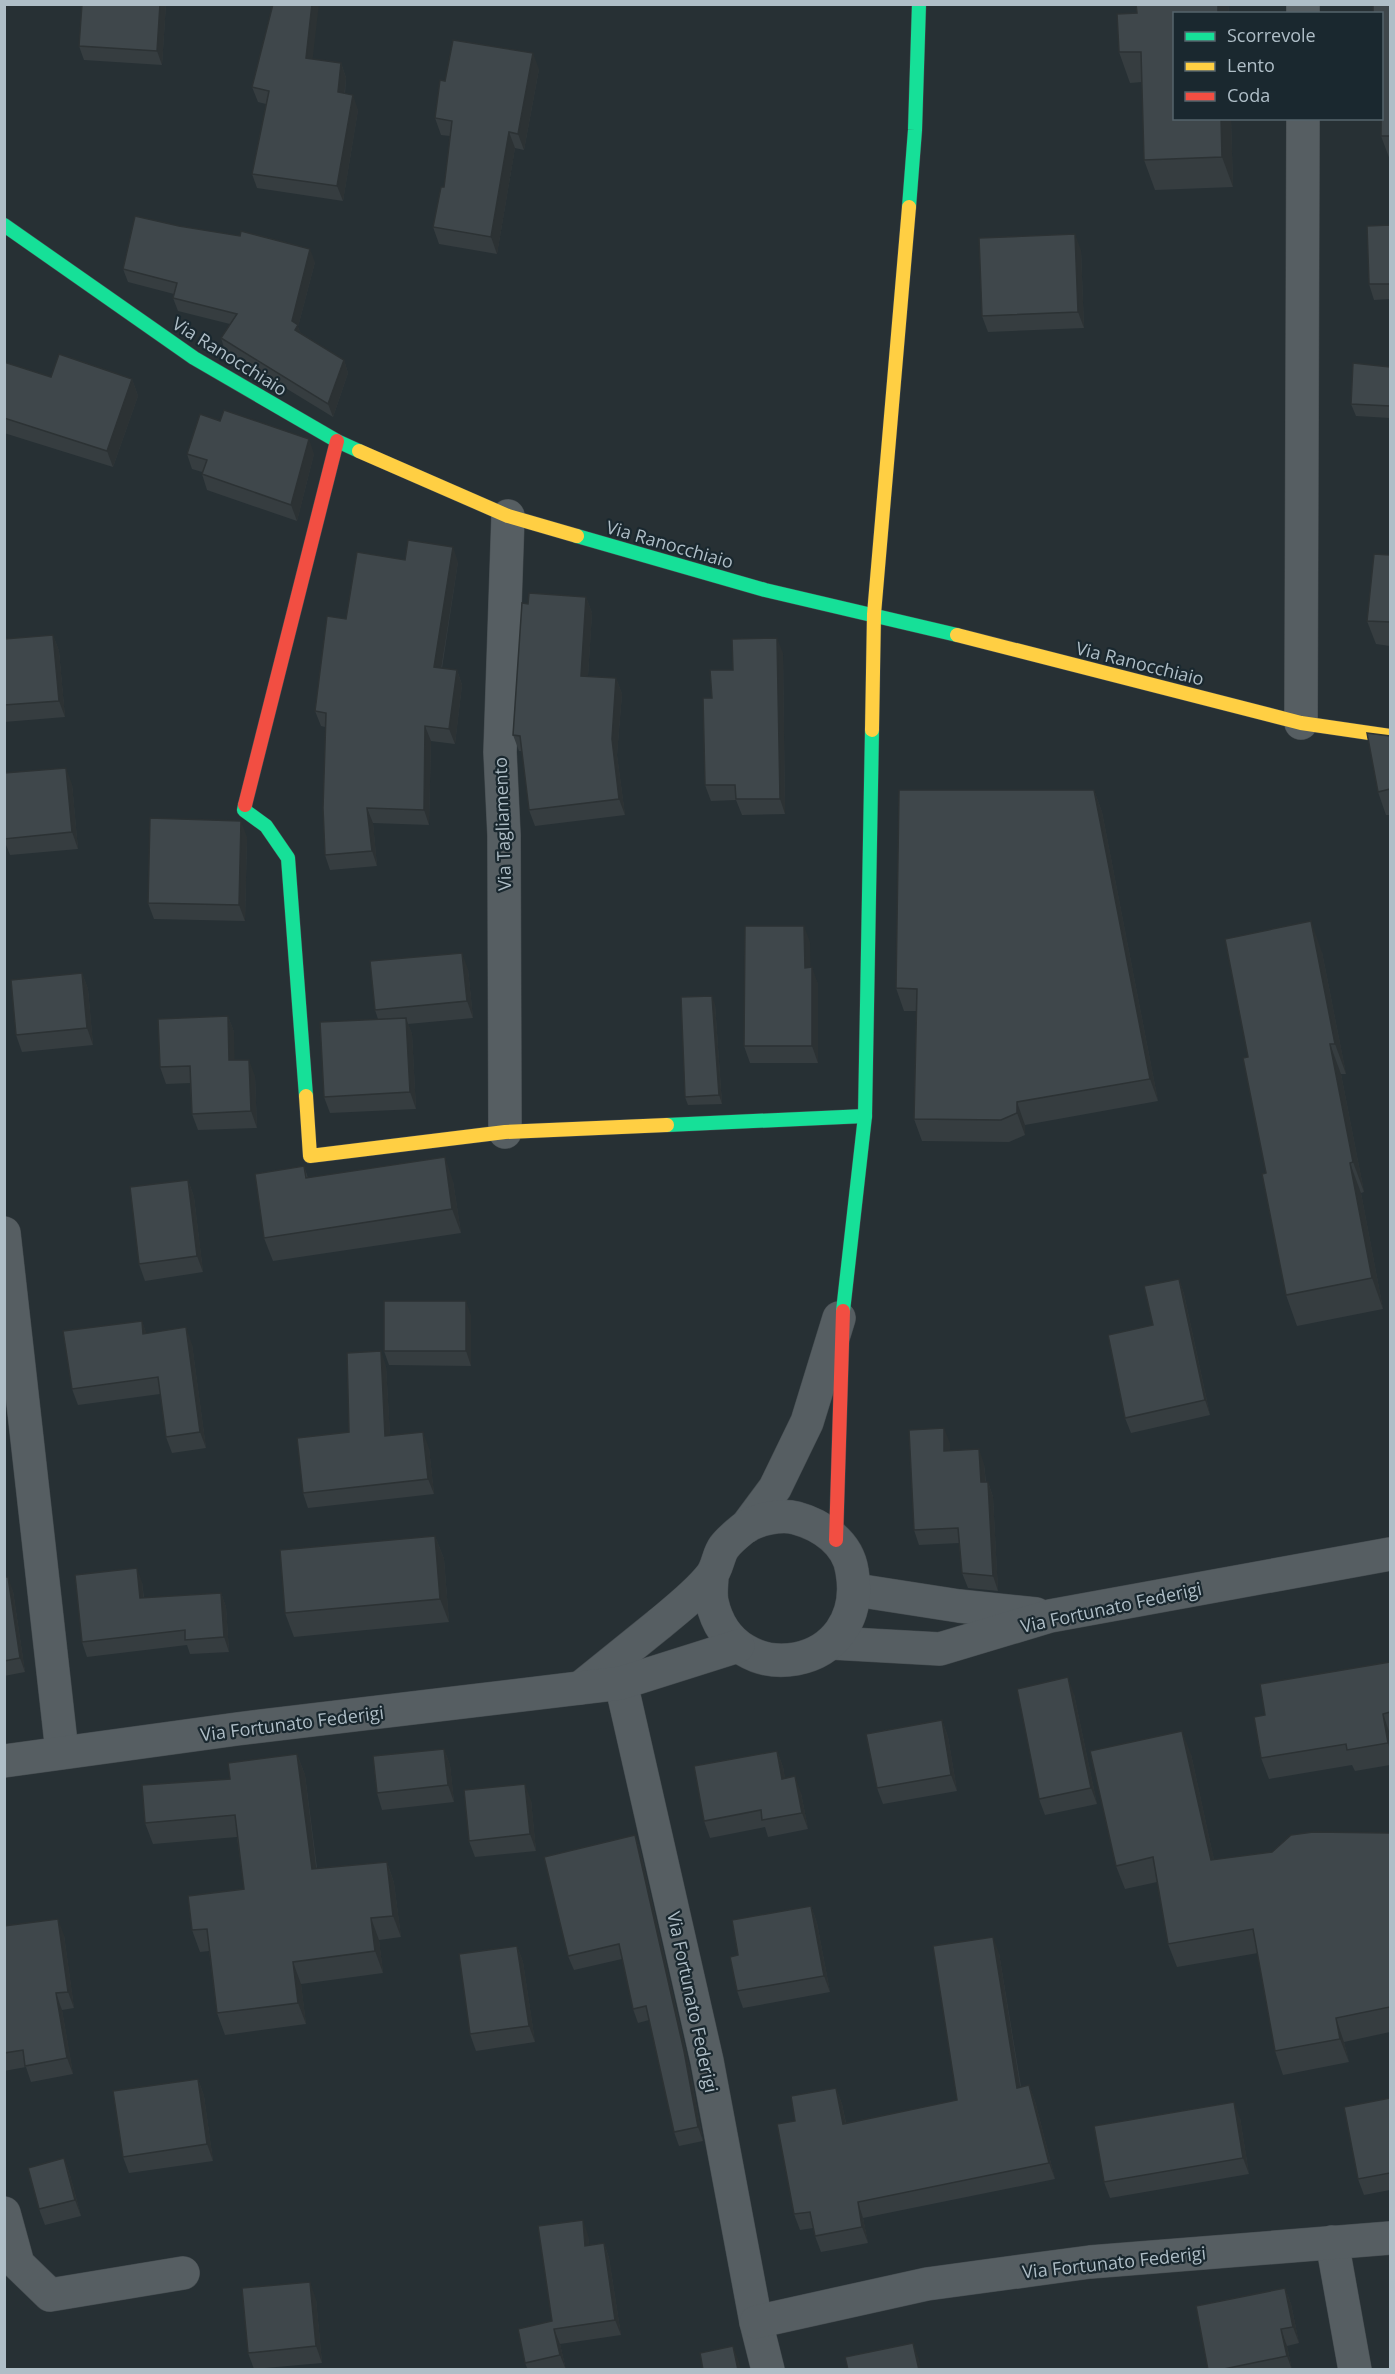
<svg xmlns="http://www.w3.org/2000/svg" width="1395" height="2374" viewBox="0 0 1395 2374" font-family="'Open Sans',sans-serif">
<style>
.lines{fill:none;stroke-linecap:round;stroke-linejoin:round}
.street-casing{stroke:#444b4f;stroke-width:34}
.fast-casing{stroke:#444b4f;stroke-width:15}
.slow-casing{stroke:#444b4f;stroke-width:15}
.jam-casing{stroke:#444b4f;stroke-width:15}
.street{stroke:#565e62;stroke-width:33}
.fast{stroke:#16e098;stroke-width:14}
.slow{stroke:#ffcf43;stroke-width:14}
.jam{stroke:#f24e42;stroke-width:14}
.wall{fill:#363d40}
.shaded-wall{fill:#2c3234}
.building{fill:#3f474b;stroke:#2c3234;stroke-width:1.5}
.labels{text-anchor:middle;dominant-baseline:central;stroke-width:4.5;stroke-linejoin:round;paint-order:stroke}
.street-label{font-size:18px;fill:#afbec7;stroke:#1a282f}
</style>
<rect width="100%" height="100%" fill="#273034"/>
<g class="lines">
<!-- street casing -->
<g class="street-casing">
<g id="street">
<path d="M1303,14V4"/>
<path d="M1301,723L1303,118"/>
<path d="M505,1132L504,835L500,752L508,516"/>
<path d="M4,1233L62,1752"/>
<path d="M746,1527L775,1488L807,1422L839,1318"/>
<path d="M856,1590L959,1606L1036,1614"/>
<path d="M832,1643L940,1649L1050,1616L1390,1554"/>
<path d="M621,1683L707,2061L756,2322L768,2370"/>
<path d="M580,1688C606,1667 632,1646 658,1625C676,1610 697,1594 711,1576C718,1567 718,1555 724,1547C729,1540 738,1533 744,1528C757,1519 781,1514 796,1518C822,1525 848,1543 852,1571C870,1672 732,1694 712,1602C710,1593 712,1583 712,1575"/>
<path d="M4,1761L237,1729L621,1683L738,1646"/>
<path d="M4,2213L18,2264L50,2295L183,2273"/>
<path d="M1332,2242L1355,2370"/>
<path d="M756,2322L927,2284L1090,2262L1390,2238"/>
</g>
</g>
<!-- fast casing -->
<g class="fast-casing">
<g id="fast">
<path d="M909,207L915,130L919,4"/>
<path d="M4,225L194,358L337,441L359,451"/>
<path d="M577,536L765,590L957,635"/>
<path d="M245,805L244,810L266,826L288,858L306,1096"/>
<path d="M667,1125L865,1116"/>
<path d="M843,1311L865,1116L872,730"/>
</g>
</g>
<!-- slow casing -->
<g class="slow-casing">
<g id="slow">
<path d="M359,451L508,516L577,536"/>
<path d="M957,635L1301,723L1390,736"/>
<path d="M872,730L874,614L909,207"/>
<path d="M306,1096L310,1156L505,1132L667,1125"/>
</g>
</g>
<!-- jam casing -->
<g class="jam-casing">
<g id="jam">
<path d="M245,805L337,441"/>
<path d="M836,1540L843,1311"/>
</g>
</g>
<!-- street -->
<use href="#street" class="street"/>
<!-- fast -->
<use href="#fast" class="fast"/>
<!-- slow -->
<use href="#slow" class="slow"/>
<!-- jam -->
<use href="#jam" class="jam"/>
</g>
<!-- wall -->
<g class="wall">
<path d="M82,4H166L162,65L84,60L79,46Z"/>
<path d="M1228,4L1229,14H1174L1231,118L1233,187L1155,190L1144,160L1142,82L1130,83L1119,52L1137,13Z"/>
<path d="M1390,4V160L1381,136L1382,14L1373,13Z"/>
<path d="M313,59L341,63L346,78L345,93L358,110L343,201L257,188L252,174L266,104L258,102L252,87Z"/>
<path d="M539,69L524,150L515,148L497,254L439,244L433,227L444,187L450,136L441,135L435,118L445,81Z"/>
<path d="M1390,225V299L1374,300L1369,284Z"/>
<path d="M1081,250L1084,328L988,332L982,316Z"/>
<path d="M315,262L298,327L301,334L344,360L348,373L333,417L225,351L221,338L230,324L178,311L173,298L174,294L128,282L123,269Z"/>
<path d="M4,362L51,377L132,379L138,396L113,467L4,433Z"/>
<path d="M1390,367V418L1356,416L1351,404Z"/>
<path d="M187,454H314L297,521L207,490L202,474V472L192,469Z"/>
<path d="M1390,555V646L1376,644L1367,621Z"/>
<path d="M405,560L458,562L442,668L457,670L462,685L455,744L431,741L429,825L373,823L377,866L330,870L325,855V727L321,726L315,711L346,619Z"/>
<path d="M586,597L592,613L588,676L616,678L622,694L617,755L625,815L535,826L529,810L522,751H519L513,735L528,604Z"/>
<path d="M53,635L59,651L65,717L4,722V639Z"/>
<path d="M783,653L785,814L742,815L736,800L711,801L705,785L712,698L733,670Z"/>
<path d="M1390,736V815H1386L1378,792Z"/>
<path d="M4,773L72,784L78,849L10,855L4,840Z"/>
<path d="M1094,790L1102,812L1158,1101L1025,1125V1135L1009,1142L922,1141L914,1119L917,1011H904L896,988Z"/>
<path d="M247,837L245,921L154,919L148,903Z"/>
<path d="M810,942V967L818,984V1063H750L744,1046Z"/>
<path d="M1322,952L1346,1074H1341L1364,1192L1361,1193L1383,1309L1297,1326L1286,1295L1266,1173L1248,1057Z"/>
<path d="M468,969L473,1018L408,1024L412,1034L416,1109L330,1113L324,1097L378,1019L375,1010Z"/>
<path d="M82,973L88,989L93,1045L22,1052L16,1035Z"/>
<path d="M715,1004L722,1104L688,1105L685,1097Z"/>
<path d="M228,1016L234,1032V1060L255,1076L257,1128L198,1130L192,1114L190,1083L166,1084L160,1067Z"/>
<path d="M304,1166L308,1178L453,1181L461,1233L273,1261L264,1238Z"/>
<path d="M188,1180L194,1197L203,1272L145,1281L139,1264Z"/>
<path d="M1179,1279L1184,1294L1210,1415L1131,1433L1125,1418Z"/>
<path d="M471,1315V1366L389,1365L384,1351Z"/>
<path d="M142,1321L146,1333L192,1344L206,1448L172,1453L166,1437L160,1394L78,1405L72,1389Z"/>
<path d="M386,1366L390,1436L429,1448L434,1494L308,1508L303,1493L349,1432Z"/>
<path d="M950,1443V1450L984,1464L986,1482H988L993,1497L998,1591L968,1588L962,1573L959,1543L919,1545L914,1530Z"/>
<path d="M435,1536L444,1559L449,1622L294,1637L285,1613Z"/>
<path d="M4,1577L13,1591L25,1672L4,1676Z"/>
<path d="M142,1582L144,1598L221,1593L226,1607L229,1652L190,1654L187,1645L87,1657L82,1642Z"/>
<path d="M1390,1662V1765L1355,1771L1352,1765L1269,1779L1261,1758Z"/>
<path d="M1074,1694L1097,1804L1045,1815L1039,1799Z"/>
<path d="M942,1720L948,1737L957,1791L883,1804L877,1788Z"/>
<path d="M444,1749L450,1765L454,1802L382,1810L377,1793Z"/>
<path d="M777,1751L783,1767L785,1779L801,1793L808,1829L768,1837L765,1827L710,1838L704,1821Z"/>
<path d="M297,1754L305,1775L317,1868L387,1862L394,1883L401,1937L379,1940L383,1973L301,1984L306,2024L225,2035L217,2013L209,1951L200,1952L192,1930L244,1889L237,1837L153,1844L145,1823L230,1779Z"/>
<path d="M1191,1754L1214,1860L1272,1852L1390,1833V2032L1344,2042L1349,2062L1283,2075L1275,2051L1258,1953L1177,1967L1168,1944L1157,1882L1125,1889L1116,1866Z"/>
<path d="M531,1800L536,1851L475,1857L469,1841Z"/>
<path d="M635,1835L640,1849L689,2065L703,2141L679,2146L674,2132L649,2020L638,2023L633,2009L622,1959L574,1970L568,1956Z"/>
<path d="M811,1906L817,1923L830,1992L743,2008L737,1991L738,1955Z"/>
<path d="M4,1926L64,1935L74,2008L62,2010L73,2074L31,2082L26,2067L4,2071Z"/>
<path d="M517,1946L523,1962L535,2042L476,2051L470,2034Z"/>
<path d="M999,1953L1021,2087L1029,2085L1035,2101L1055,2179L863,2218L868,2243L821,2252L815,2236L813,2228L800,2230L794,2214L795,2121L836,2088L842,2104L846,2123L957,2100Z"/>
<path d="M198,2079L204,2096L213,2161L129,2173L123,2157Z"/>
<path d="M1390,2098V2190L1364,2195L1358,2179Z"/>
<path d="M1240,2118L1249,2174L1110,2198L1104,2182Z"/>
<path d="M64,2158L70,2175L81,2216L45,2225L39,2209Z"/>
<path d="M588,2235L589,2245L604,2243L609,2258L621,2335L560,2344L566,2370H528L525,2363L552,2321Z"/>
<path d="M1285,2288L1291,2304L1299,2343L1287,2346L1292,2370H1208Z"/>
<path d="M316,2299L322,2363L254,2369L248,2353Z"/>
</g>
<!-- shaded-wall -->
<g class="shaded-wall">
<path d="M160,4H166L162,65L157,51Z"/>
<path d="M312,4H319L311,73L306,58Z"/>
<path d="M1218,4H1228L1229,14H1218Z"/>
<path d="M533,53L539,69L524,150L518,134Z"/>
<path d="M341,63L346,78L343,107L338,92Z"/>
<path d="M353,95L358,110L343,201L337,186Z"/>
<path d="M1221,118H1231L1233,187L1222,157Z"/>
<path d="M509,132L515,148L497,254L491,237Z"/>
<path d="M1075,234L1081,250L1084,328L1078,312Z"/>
<path d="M310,249L315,262L298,327L303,338L300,343L292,321Z"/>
<path d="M344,360L348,373L333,417L328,404Z"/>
<path d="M132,379L138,396L113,467L107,451Z"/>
<path d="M309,439L314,454L297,521L291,505Z"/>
<path d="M453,547L458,562L439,682L434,667Z"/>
<path d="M586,597L592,613L587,692L581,676Z"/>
<path d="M53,635L59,651L65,717L59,701Z"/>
<path d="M777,638L783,653L785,814L780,799Z"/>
<path d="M457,670L462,685L455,744L449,729Z"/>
<path d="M616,678L622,694L617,755L625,815L619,799L612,739Z"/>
<path d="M425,726L431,741L429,825L424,810Z"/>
<path d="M66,768L72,784L78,849L72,832Z"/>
<path d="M1094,790L1102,812L1158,1101L1150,1079Z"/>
<path d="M367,808L373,823L377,866L372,851Z"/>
<path d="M241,821L247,837L245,921L239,905Z"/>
<path d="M1311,921L1322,952L1346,1074L1335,1044Z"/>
<path d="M804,926L810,942L811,984L805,968Z"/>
<path d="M462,953L468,969L473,1018L467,1001Z"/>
<path d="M812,967L818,984V1063L812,1046Z"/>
<path d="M82,973L88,989L93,1045L87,1028Z"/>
<path d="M712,996L715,1004L722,1104L719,1095Z"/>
<path d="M228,1016L234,1032L235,1077L229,1060Z"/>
<path d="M406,1018L412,1034L416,1109L410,1092Z"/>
<path d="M1330,1044L1341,1074L1364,1192L1353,1162Z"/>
<path d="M249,1060L255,1076L257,1128L251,1111Z"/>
<path d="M1017,1102L1025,1125V1135L1017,1113Z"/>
<path d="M445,1157L453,1181L461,1233L452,1209Z"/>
<path d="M1350,1163L1361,1193L1383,1309L1372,1278Z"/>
<path d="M188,1180L194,1197L203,1272L197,1256Z"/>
<path d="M1179,1279L1184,1294L1210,1415L1205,1400Z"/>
<path d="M466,1301L471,1315V1366L466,1351Z"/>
<path d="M142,1321L148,1338L143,1334Z"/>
<path d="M186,1327L192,1344L206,1448L200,1432Z"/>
<path d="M381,1351L386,1366L391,1452L385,1436Z"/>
<path d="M944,1428L950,1443V1466L944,1451Z"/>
<path d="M423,1432L429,1448L434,1494L428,1479Z"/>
<path d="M979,1449L984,1464L987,1497L981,1482Z"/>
<path d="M988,1482L993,1497L998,1591L993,1576Z"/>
<path d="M435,1536L444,1559L449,1622L440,1599Z"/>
<path d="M137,1568L142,1582L145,1612L140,1598Z"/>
<path d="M8,1577L13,1591L25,1672L20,1658Z"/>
<path d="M221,1593L226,1607L229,1652L224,1637Z"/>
<path d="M1068,1677L1074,1694L1097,1804L1091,1788Z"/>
<path d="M1383,1714L1390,1734V1750L1388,1743Z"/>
<path d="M942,1720L948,1737L957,1791L951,1775Z"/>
<path d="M1182,1731L1191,1754L1219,1883L1211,1860Z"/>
<path d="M444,1749L450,1765L454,1802L448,1785Z"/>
<path d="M777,1751L783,1767L788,1796L782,1779Z"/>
<path d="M297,1754L305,1775L319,1891L312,1869Z"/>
<path d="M795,1776L801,1793L808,1829L802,1813Z"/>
<path d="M525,1784L531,1800L536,1851L530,1834Z"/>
<path d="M635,1835L640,1849L689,2065L703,2141L698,2127Z"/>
<path d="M387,1862L394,1883L401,1937L393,1916Z"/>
<path d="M811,1906L817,1923L830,1992L824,1976Z"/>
<path d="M371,1918L379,1940L383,1973L375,1951Z"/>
<path d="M58,1919L64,1935L74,2008L68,1992Z"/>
<path d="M993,1937L999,1953L1023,2104L1017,2088Z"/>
<path d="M517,1946L523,1962L535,2042L529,2026Z"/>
<path d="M293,1962L301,1984L306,2024L298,2003Z"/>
<path d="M56,1993L62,2010L73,2074L67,2058Z"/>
<path d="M1336,2018L1344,2042L1349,2062L1340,2039Z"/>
<path d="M198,2079L204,2096L213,2161L207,2144Z"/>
<path d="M1029,2085L1035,2101L1055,2179L1049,2163Z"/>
<path d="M836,2088L842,2104L849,2140L843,2124Z"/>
<path d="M1234,2102L1240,2118L1249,2174L1243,2158Z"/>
<path d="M64,2158L70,2175L81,2216L75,2200Z"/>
<path d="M858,2202L863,2218L868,2243L862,2227Z"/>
<path d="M583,2220L588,2235L591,2261L585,2246Z"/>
<path d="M604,2243L609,2258L621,2335L615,2320Z"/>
<path d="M310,2282L316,2299L322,2363L316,2346Z"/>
<path d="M1285,2288L1291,2304L1299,2343L1293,2327Z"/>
<path d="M554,2329L560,2344L566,2370L560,2355Z"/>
<path d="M1281,2329L1287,2346L1292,2370L1287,2356Z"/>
<path d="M913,2343L919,2359L921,2370H919Z"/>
<path d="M733,2346L739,2362L741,2370H738Z"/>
</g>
<!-- building -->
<g class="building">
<path d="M82,4H160L157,51L79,46Z"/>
<path d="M273,4H312L306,58L341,63L338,92L353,95L337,186L252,174L269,91L252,87Z"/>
<path d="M1136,4H1218V14H1174V118H1221L1222,157L1144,160L1141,52H1119L1117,14L1137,13Z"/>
<path d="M1373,4H1390V136H1381L1382,14H1359L1373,13Z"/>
<path d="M453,40L533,53L518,134L509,132L491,237L433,227L441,187H444L452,121L435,118L440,80L445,81Z"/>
<path d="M135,216L179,226L240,236L241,231L310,249L292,321L298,325L295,330L344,360L328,404L221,338L237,314L173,298L177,283L123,269Z"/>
<path d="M1390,225V284H1369L1367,226Z"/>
<path d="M1075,234L1078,312L982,316L979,238Z"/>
<path d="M59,354L132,379L107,451L4,418V362L51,377Z"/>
<path d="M1353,363L1390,367V406L1351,404Z"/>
<path d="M224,410L309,439L291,505L202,474L207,460L187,454L200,414L220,421Z"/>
<path d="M408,540L453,547L434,667L457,670L449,729L425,726L424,810L367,808L372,851L325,855L323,808L326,713L315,711L327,616L346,619L357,552L405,560Z"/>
<path d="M1374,554L1390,555V622L1367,621Z"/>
<path d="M529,593L586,597L581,676L616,678L612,739L619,799L529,810L520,736L513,735L522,603L528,604Z"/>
<path d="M53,635L59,701L4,705V639Z"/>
<path d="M777,638L780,799H736L735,785H705L703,698H712L710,670H733L732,639Z"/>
<path d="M1367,733L1390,736V789L1378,792Z"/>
<path d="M66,768L72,832L4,839V773Z"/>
<path d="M899,790H1094L1150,1079L1017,1102V1113L1001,1120L914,1119L917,989L896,988Z"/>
<path d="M150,818L241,821L239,905L148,903Z"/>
<path d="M1311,921L1335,1044H1330L1353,1162L1350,1163L1372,1278L1286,1295L1262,1174L1266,1173L1243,1058L1248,1057L1225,939Z"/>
<path d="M745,926H804L805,968L812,967V1046H744Z"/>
<path d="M462,953L467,1001L375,1010L370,961Z"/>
<path d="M82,973L87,1028L16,1035L11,980Z"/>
<path d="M712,996L719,1095L685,1097L681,997Z"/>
<path d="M228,1016L229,1060H249L251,1111L192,1114L190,1066L160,1067L158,1019Z"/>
<path d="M406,1018L410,1092L324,1097L320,1022Z"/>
<path d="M445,1157L452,1209L264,1238L255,1174L304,1166L306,1178Z"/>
<path d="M188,1180L197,1256L139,1264L130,1187Z"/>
<path d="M1179,1279L1205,1400L1125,1418L1108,1335L1153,1325L1144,1286Z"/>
<rect x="384" y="1301" width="82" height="50"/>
<path d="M142,1321L143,1334L186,1327L200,1432L166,1437L158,1377L72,1389L63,1331Z"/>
<path d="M381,1351L385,1436L423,1432L428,1479L303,1493L297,1438L349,1432L347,1353Z"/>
<path d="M944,1428V1451L979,1449L981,1482H988L993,1576L962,1573L958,1528L914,1530L909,1430Z"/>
<path d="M435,1536L440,1599L285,1613L280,1550Z"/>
<path d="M137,1568L140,1598L221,1593L224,1637L185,1640V1630L82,1642L75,1575Z"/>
<path d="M4,1577H8L20,1658L4,1661Z"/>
<path d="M1390,1662V1712L1383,1714L1388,1743L1347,1750L1346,1744L1261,1758L1254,1717L1265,1715L1260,1684Z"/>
<path d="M1068,1677L1091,1788L1039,1799L1017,1689Z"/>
<path d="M942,1720L951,1775L877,1788L866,1734Z"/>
<path d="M1182,1731L1211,1860L1272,1852L1291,1835L1313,1832L1390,1833V2007L1336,2018L1340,2039L1275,2051L1253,1929L1168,1944L1153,1857L1116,1866L1090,1751Z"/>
<path d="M444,1749L448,1785L377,1793L373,1756Z"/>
<path d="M777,1751L782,1779L795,1776L802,1813L762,1820L761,1810L704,1821L694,1766Z"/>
<path d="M297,1754L312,1869L387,1862L393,1916L371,1918L375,1951L293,1962L298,2003L217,2013L207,1929L192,1930L188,1896L244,1889L235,1815L145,1823L142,1785L230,1779L228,1763Z"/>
<path d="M525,1784L530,1834L469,1841L464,1790Z"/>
<path d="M635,1835L684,2051L698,2127L674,2132L646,2006L633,2009L619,1944L568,1956L544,1857Z"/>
<path d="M811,1906L824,1976L737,1991L730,1957L738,1955L732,1920Z"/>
<path d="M58,1919L68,1992L56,1993L67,2058L25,2066L23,2050L4,2053V1926Z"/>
<path d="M993,1937L1017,2088L1029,2085L1049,2163L858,2202L862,2227L815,2236L810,2212L794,2214L777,2124L795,2121L791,2096L836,2088L843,2124L957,2100L933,1946Z"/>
<path d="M517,1946L529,2026L470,2034L459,1954Z"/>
<path d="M198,2079L207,2144L123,2157L113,2091Z"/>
<path d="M1390,2098V2173L1358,2179L1344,2107Z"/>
<path d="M1234,2102L1243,2158L1104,2182L1094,2126Z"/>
<path d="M64,2158L75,2200L39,2209L28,2168Z"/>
<path d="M583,2220L585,2246L604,2243L615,2320L554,2329L560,2355L525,2363L518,2329L552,2321L538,2226Z"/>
<path d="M310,2282L316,2346L248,2353L242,2288Z"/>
<path d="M1285,2288L1293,2327L1281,2329L1287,2356L1219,2370H1208L1196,2306Z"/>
<path d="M913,2343L919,2370H848L845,2357Z"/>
<path d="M733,2346L738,2370H703L700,2353Z"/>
</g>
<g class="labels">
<!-- street labels -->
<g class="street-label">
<text transform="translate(230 356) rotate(32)">Via Ranocchiaio</text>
<text transform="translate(670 544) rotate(16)">Via Ranocchiaio</text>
<text transform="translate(1140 663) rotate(14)">Via Ranocchiaio</text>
<text transform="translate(502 824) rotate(-92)">Via Tagliamento</text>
<text transform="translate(1111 1607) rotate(-12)">Via Fortunato Federigi</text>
<text transform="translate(292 1723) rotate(-7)">Via Fortunato Federigi</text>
<text transform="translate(693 2002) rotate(78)">Via Fortunato Federigi</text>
<text transform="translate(1114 2262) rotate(-6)">Via Fortunato Federigi</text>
</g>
</g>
<!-- border -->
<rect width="1395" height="2374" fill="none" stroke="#afbec7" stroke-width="12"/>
<!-- legend -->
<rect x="1173" y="12" width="210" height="108" fill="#1a282f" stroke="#56646c" stroke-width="1.5"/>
<rect x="1185" y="32" width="30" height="9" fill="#16e098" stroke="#56646c" stroke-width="1.5"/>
<text x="1227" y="42" font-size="18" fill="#afbec7">Scorrevole</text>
<rect x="1185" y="62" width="30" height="9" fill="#ffcf43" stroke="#56646c" stroke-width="1.5"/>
<text x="1227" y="72" font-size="18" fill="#afbec7">Lento</text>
<rect x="1185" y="92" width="30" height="9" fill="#f24e42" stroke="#56646c" stroke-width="1.5"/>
<text x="1227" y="102" font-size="18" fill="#afbec7">Coda</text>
</svg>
